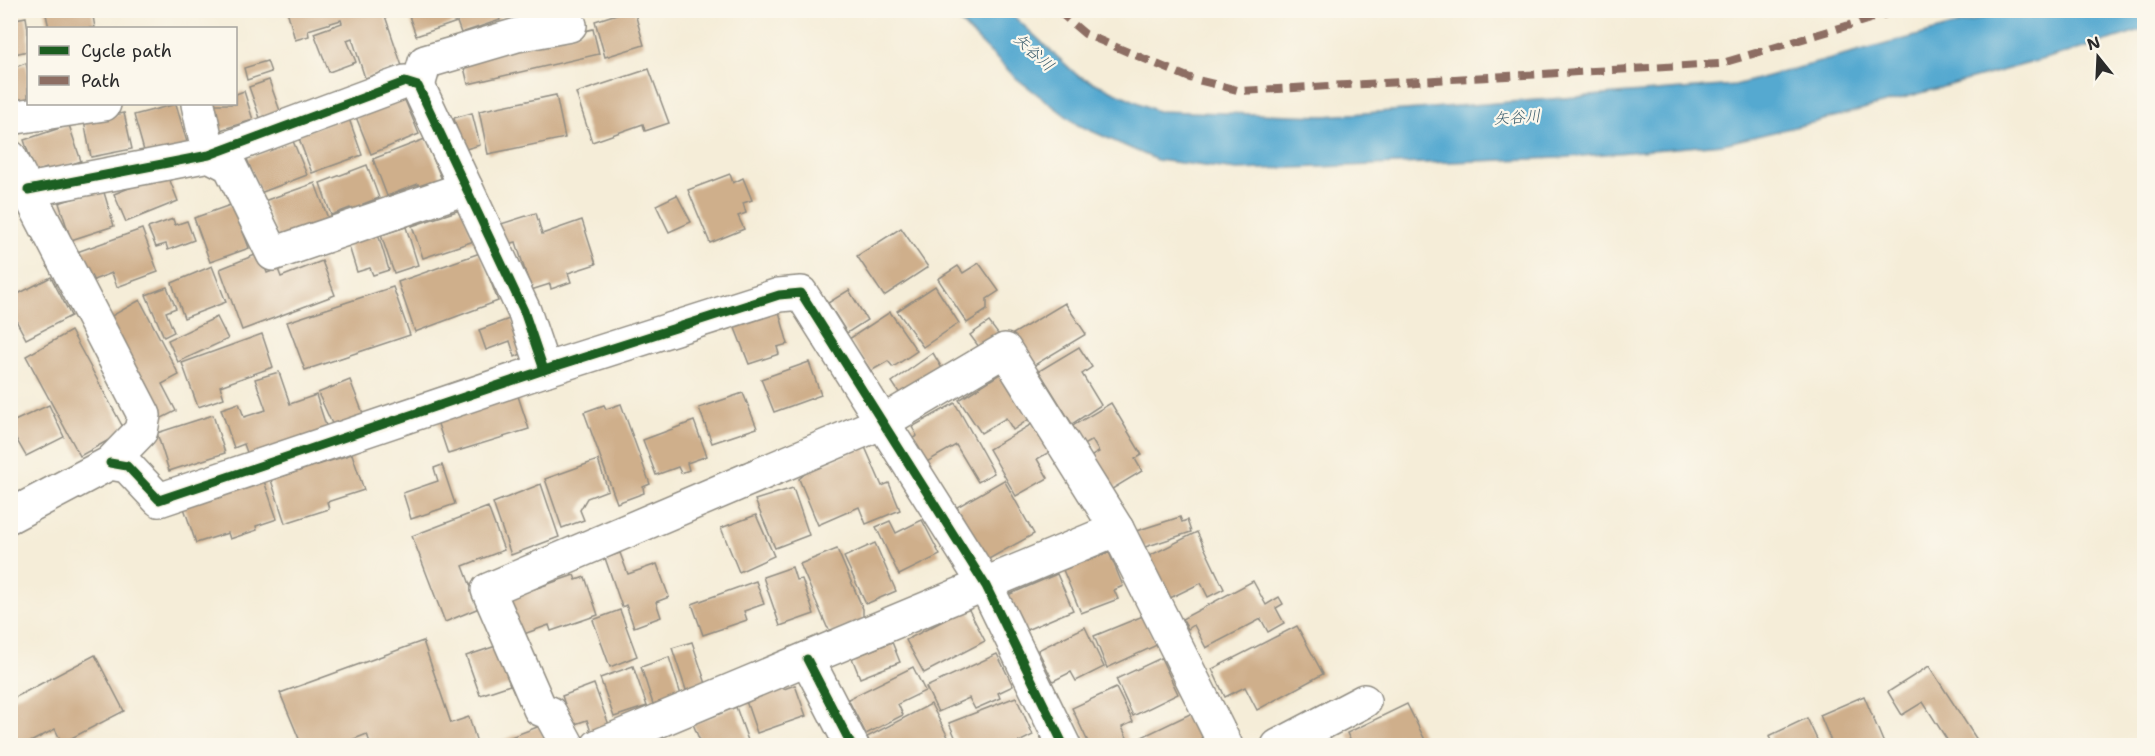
<svg xmlns="http://www.w3.org/2000/svg" width="2155" height="756" viewBox="0 0 2155 756" font-family="'Shantell Sans','Klee One',sans-serif">
<style>
.water{fill:#54a9d0;stroke:#406a7e;stroke-width:1.5}
.building{fill:#cfaf8b}
.lines{fill:none;stroke-linecap:round;stroke-linejoin:round}
.minor-casing{stroke:#908c82;stroke-width:36}
.minor{stroke:#fff;stroke-width:33}
.quiet{stroke:#8d6e63;stroke-width:8;stroke-dasharray:15 8;stroke-linecap:butt}
.cycleway-casing{stroke:#fbf7ec;stroke-width:13}
.cycleway{stroke:#1b5e20;stroke-width:9}
.labels{text-anchor:middle;dominant-baseline:central;stroke-width:4.5;stroke-linejoin:round;paint-order:stroke}
.water-label{font-size:16px;font-style:italic;fill:#3b5d6d;stroke:#fbf7ec}
</style>
<rect width="100%" height="100%" fill="#fbf7ec"/>
<filter id="ink" filterUnits="userSpaceOnUse"><feTurbulence type="fractalNoise" baseFrequency=".0167" numOctaves="2"/><feDisplacementMap in="SourceGraphic" scale="12" xChannelSelector="R" yChannelSelector="G"/><feConvolveMatrix kernelMatrix="1 2 1 2 8 2 1 2 1" color-interpolation-filters="sRGB"/></filter>
<filter id="wash" filterUnits="userSpaceOnUse"><feTurbulence type="fractalNoise" baseFrequency=".008" numOctaves="4" result="noise"/><feDisplacementMap in="SourceGraphic" scale="24" xChannelSelector="R" yChannelSelector="G"/><feGaussianBlur stdDeviation="1.35" result="paint"/><feColorMatrix in="noise" values="0 0 0 0 0 0 0 0 0 0 0 0 0 0 0 0 0 1.4 0 .05"/><feComposite in="paint" operator="in"/></filter>
<g filter="url(#wash)">
<rect width="100%" height="100%" fill="#f5edd8"/>
<!-- water -->
<path class="water" d="M949,11H1008L1077,75L1157,111L1325,116L1735,85L2008,11H2144V29L2084,48L1816,122L1723,144L1558,158L1237,170L1157,160L1078,125L1016,78Z"/>
<g id="blocks">
<!-- building -->
<g class="building">
<path d="M45,10H92L95,28H49Z"/>
<path d="M287,10H383L402,66L365,78L352,38L347,40L356,62L329,72L314,33L342,23L341,20L308,30L309,36L295,40Z"/>
<path d="M407,10H497L500,20L461,33L457,22L416,36Z"/>
<path d="M629,10H634L644,45L605,57L595,21Z"/>
<path d="M26,17L28,30V51L10,55V20Z"/>
<path d="M593,29L599,54L468,84L462,59Z"/>
<path d="M267,61L271,72L247,80L244,68Z"/>
<path d="M26,63L28,71V98L10,105V69Z"/>
<path d="M649,69L669,123L645,131L643,124L592,142L576,93Z"/>
<path d="M269,80L280,111L260,118L249,87Z"/>
<path d="M244,91L253,120L220,130L212,104H236V94Z"/>
<path d="M556,95L565,138L488,154L479,111Z"/>
<path d="M404,98L419,134L371,154L356,117Z"/>
<path d="M176,104L188,146L146,158L134,115Z"/>
<path d="M124,113L132,149L91,157L84,121Z"/>
<path d="M472,113L480,145L462,150L454,118Z"/>
<path d="M348,116L362,155L312,173L297,134Z"/>
<path d="M69,125L81,161L48,172L47,168L35,172L24,140Z"/>
<path d="M425,139L442,180L420,189L418,184L387,196L373,159Z"/>
<path d="M293,141L307,175L260,193L247,159Z"/>
<path d="M367,165L379,198L363,204L365,208L352,214L350,208L331,215L320,183Z"/>
<path d="M167,173L178,201L126,222L114,194Z"/>
<path d="M730,174L733,183L743,178L752,200L743,203L746,213L738,216L744,229L710,243L688,190Z"/>
<path d="M315,183L329,221L279,240L264,201Z"/>
<path d="M103,189L114,226L71,240L59,203Z"/>
<path d="M677,195L691,222L669,232L656,205Z"/>
<path d="M233,204L249,248L210,262L194,218Z"/>
<path d="M463,209L474,241L423,258L412,226Z"/>
<path d="M536,213L542,234L582,220L596,264L568,273L571,282L551,289L550,284L531,290L516,242L505,245L498,225Z"/>
<path d="M173,219L175,225L187,221L194,240L168,250L166,244L156,247L148,228Z"/>
<path d="M406,227L418,265L394,273L381,235Z"/>
<path d="M901,228L928,267L884,296L857,256Z"/>
<path d="M142,229L158,272L117,287L112,273L88,282L77,252Z"/>
<path d="M378,234L389,270L373,275L370,268L357,272L348,243Z"/>
<path d="M260,253L267,273L278,269L281,277L322,261L335,295L242,330L220,269Z"/>
<path d="M480,253L498,301L415,332L398,282Z"/>
<path d="M979,263L999,291L987,299V310L967,323L938,279L958,266L963,273Z"/>
<path d="M212,266L226,302L184,318L172,283Z"/>
<path d="M51,277L71,316L26,339L10,309V298Z"/>
<path d="M935,286L959,323L923,347L897,311Z"/>
<path d="M167,287L176,308L166,312L174,332L164,337L146,295Z"/>
<path d="M393,287L410,335L305,370L287,322Z"/>
<path d="M849,290L867,320L847,333L828,303Z"/>
<path d="M140,300L179,375L162,384L176,411L156,421L108,318Z"/>
<path d="M1065,303L1086,334L1033,366L1013,334Z"/>
<path d="M778,308L788,344L777,347L779,354L749,364L733,323Z"/>
<path d="M890,312L917,351L893,367L888,361L871,371L849,339Z"/>
<path d="M217,317L228,339L178,362L168,340Z"/>
<path d="M512,318L523,353L515,357L510,341L486,350L479,330Z"/>
<path d="M989,322L998,334L979,347L970,335Z"/>
<path d="M71,331L125,431L80,456L26,356Z"/>
<path d="M262,334L273,367L220,386L224,398L198,407L182,363Z"/>
<path d="M1079,347L1092,367L1082,374L1101,405L1072,424L1039,371Z"/>
<path d="M933,353L943,370L902,397L892,382Z"/>
<path d="M809,362L821,395L774,412L761,379Z"/>
<path d="M279,372L290,404L316,395L329,435L250,461L244,444L234,448L221,409L239,403L244,417L266,410L255,379Z"/>
<path d="M1003,372L1032,417L1013,430L1006,418L981,433L959,400Z"/>
<path d="M350,380L364,416L334,428L318,393Z"/>
<path d="M743,393L757,428L712,443L699,408Z"/>
<path d="M518,396L529,429L448,454L437,421Z"/>
<path d="M955,403L994,473L978,482L956,445L925,463L911,439L917,436L912,427Z"/>
<path d="M1111,403L1142,455L1135,459L1142,471L1109,491L1090,457L1099,452L1092,440L1080,447L1069,428Z"/>
<path d="M621,404L650,484L643,487L644,493L617,503L584,412L604,405L606,409Z"/>
<path d="M49,405L64,437L26,456L10,428V423Z"/>
<path d="M213,415L225,453L169,471L157,433Z"/>
<path d="M694,421L707,456L687,463L689,470L681,473L678,467L656,475L643,440Z"/>
<path d="M1037,421L1053,450L1037,459L1048,478L1016,496L989,449Z"/>
<path d="M865,447L882,486L889,483L900,510L866,524L859,507L818,525L799,479L809,470Z"/>
<path d="M352,454L364,490L327,502L329,509L285,523L271,480Z"/>
<path d="M598,460L608,490L587,498L580,510L584,520L562,528L545,479Z"/>
<path d="M442,465L455,504L411,519L403,493L438,481L434,468Z"/>
<path d="M263,478L277,519L256,526L257,530L230,539L228,533L196,543L183,505Z"/>
<path d="M1004,480L1034,534L987,560L957,507Z"/>
<path d="M541,484L559,537L511,555L493,503Z"/>
<path d="M793,488L809,535L775,548L755,500Z"/>
<path d="M488,507L504,550L463,566L479,608L445,622L412,536Z"/>
<path d="M756,515L774,556L739,572L721,528Z"/>
<path d="M1180,517L1182,522L1187,520L1191,532L1142,548L1136,531Z"/>
<path d="M922,520L940,555L899,575L876,527L890,521L896,533Z"/>
<path d="M1197,532L1224,589L1208,597L1201,583L1168,599L1147,557Z"/>
<path d="M875,543L896,591L866,604L844,557Z"/>
<path d="M837,549L863,609V622L833,633L827,627L800,564Z"/>
<path d="M1109,552L1123,586L1114,590L1118,599L1081,613L1063,570Z"/>
<path d="M620,553L628,574L657,564L669,597L656,602L661,617L634,627L626,605L622,607L605,558Z"/>
<path d="M792,567L796,580L802,579L814,614L780,626L763,577Z"/>
<path d="M1057,574L1073,610L1024,631L1008,595Z"/>
<path d="M574,575L576,580L585,577L598,615L551,631L549,625L521,635L508,598Z"/>
<path d="M756,581L764,604L744,611L747,620L703,635L692,604Z"/>
<path d="M1253,581L1266,605L1279,597L1283,604L1276,608L1284,623L1268,632L1261,619L1206,648L1194,625L1188,629L1182,619Z"/>
<path d="M968,608L985,641L924,673L906,640Z"/>
<path d="M620,610L637,656L610,667L593,620Z"/>
<path d="M1143,616L1157,645L1107,668L1094,636Z"/>
<path d="M1297,626L1323,674L1257,710L1245,687L1225,697L1212,669Z"/>
<path d="M1085,627L1104,667L1076,681L1071,672L1053,681L1038,650Z"/>
<path d="M423,641L451,723L469,717L478,746H371L367,734L336,746H302L280,693Z"/>
<path d="M692,642L706,684L686,690L672,648Z"/>
<path d="M892,642L900,662L860,678L852,658Z"/>
<path d="M496,646L510,685L480,695L466,656Z"/>
<path d="M997,654L1013,686L998,693L1000,698L975,709L969,698L938,712L926,687Z"/>
<path d="M95,655L124,711L62,743L55,729L23,746H10V700Z"/>
<path d="M669,657L681,695L653,704L641,667Z"/>
<path d="M1161,658L1178,694L1133,716L1116,679Z"/>
<path d="M633,666L647,706L614,717L600,678Z"/>
<path d="M1929,666L1981,746H1951L1923,702L1902,715L1888,692Z"/>
<path d="M913,667L925,691L898,704L903,715L866,734L848,699Z"/>
<path d="M594,684L609,725L591,732L587,720L572,725L562,696Z"/>
<path d="M783,684L784,689L795,685L806,716L757,733L745,698Z"/>
<path d="M1116,688L1133,722L1122,727L1131,746H1090L1072,708Z"/>
<path d="M1864,696L1885,746H1833L1820,715Z"/>
<path d="M1016,697L1033,735L1011,746H959L949,723Z"/>
<path d="M931,704L948,737L932,746H864L870,743L867,737Z"/>
<path d="M1407,704L1425,740L1414,746H1353L1347,733Z"/>
<path d="M736,707L750,746H702L693,724Z"/>
<path d="M1192,713L1205,738L1189,746H1147L1142,737Z"/>
<path d="M1807,718L1820,746H1773L1769,736Z"/>
<path d="M540,726L549,746H487Z"/>
</g>
</g>
</g>
<g filter="url(#ink)">
<use href="#blocks" fill-opacity="0" stroke="#908c82" stroke-width="1.5"/>
<g class="lines">
<!-- minor casing -->
<g class="minor-casing">
<g id="minor">
<path d="M418,86L425,62L517,35L570,25"/>
<path d="M198,104L209,155L230,166L273,254L466,188"/>
<path d="M10,118L104,104"/>
<path d="M10,157L144,415L141,431L110,463L10,516"/>
<path d="M28,190L209,155L405,82L418,86L524,311L544,370"/>
<path d="M110,463L127,466L159,500L544,370L779,295L801,293L986,586L1064,746"/>
<path d="M807,659L852,746"/>
<path d="M568,746L550,713L540,709L488,590L883,422L1005,350L1117,529L1226,746"/>
<path d="M598,746L1117,529"/>
<path d="M1278,746L1364,701"/>
</g>
</g>
<!-- minor -->
<use href="#minor" class="minor"/>
<!-- quiet -->
<path class="quiet" d="M1057,10L1085,34L1190,78L1241,91L1719,64L1900,10"/>
<!-- cycleway casing -->
<g class="cycleway-casing">
<g id="cycleway">
<path d="M28,190L209,155L405,82L418,86L524,311L544,370"/>
<path d="M110,463L127,466L159,500L544,370L779,295L801,293L986,586L1064,746"/>
<path d="M807,659L852,746"/>
</g>
</g>
<!-- cycleway -->
<use href="#cycleway" class="cycleway"/>
</g>
</g>
<g class="labels">
<!-- water labels -->
<g class="water-label">
<text transform="translate(1034 52) rotate(42)">矢谷川</text>
<text transform="translate(1517 117) rotate(-4)">矢谷川</text>
</g>
</g>
<!-- margin -->
<rect width="2155" height="756" fill="none" stroke="#fbf7ec" stroke-width="36"/>
<!-- legend -->
<rect x="27" y="27" width="210" height="78" fill="#fbf7ec" stroke="#a8a59f" stroke-width="1.5"/>
<rect x="39" y="46" width="30" height="9" fill="#1b5e20" stroke="#a8a59f" stroke-width="1.5"/>
<text x="81" y="57" font-size="18" fill="#2b2b2b">Cycle path</text>
<rect x="39" y="76" width="30" height="9" fill="#8d6e63" stroke="#a8a59f" stroke-width="1.5"/>
<text x="81" y="87" font-size="18" fill="#2b2b2b">Path</text>
<!-- north arrow -->
<g transform="translate(2098 57) rotate(342)" stroke="#fbf7ec" stroke-width="4.5" paint-order="stroke">
<path d="M0-4.5L10 22L0 15L-10 22Z" fill="#2b2b2b"/>
<text y="-9" font-size="16" font-weight="bold" text-anchor="middle" fill="#2b2b2b">N</text>
</g>
</svg>
